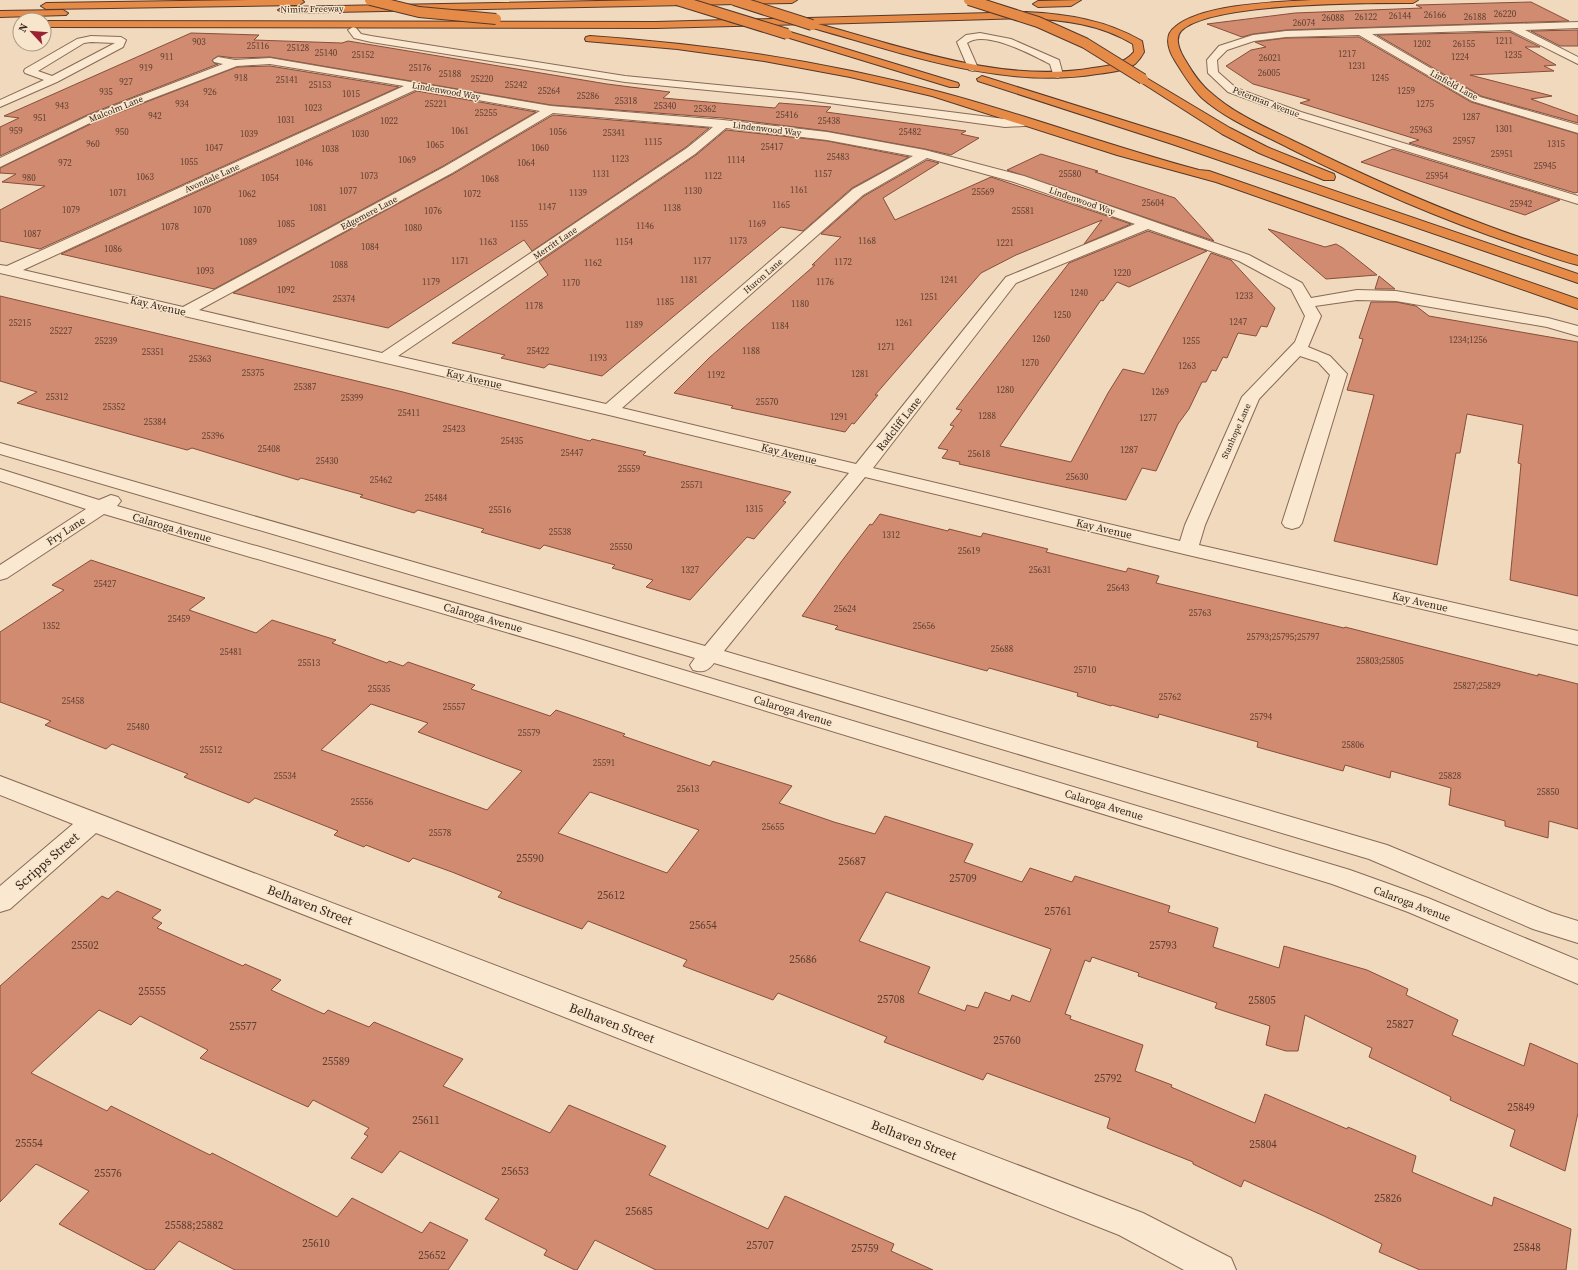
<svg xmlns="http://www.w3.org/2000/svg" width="1578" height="1270" viewBox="0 0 1578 1270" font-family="'Source Serif 4',serif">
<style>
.building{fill:#d08b70;stroke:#884e3a;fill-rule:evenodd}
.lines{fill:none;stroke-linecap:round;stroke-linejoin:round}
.minor-casing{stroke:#886955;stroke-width:2}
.highway-casing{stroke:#55382a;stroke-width:2}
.minor{fill:#fae8d0;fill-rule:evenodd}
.highway{fill:#e58a47;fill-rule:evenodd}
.highway-bridge-casing{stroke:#55382a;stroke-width:12;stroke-linecap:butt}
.highway-bridge{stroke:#e58a47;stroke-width:10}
.labels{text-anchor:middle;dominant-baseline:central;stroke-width:3;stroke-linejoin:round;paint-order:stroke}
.far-street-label{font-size:9px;fill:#36241b;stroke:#f7e5cc}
.number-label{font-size:9px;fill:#5c3e30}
.street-label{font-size:11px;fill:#36241b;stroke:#f7e5cc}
.near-number-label{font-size:11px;fill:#5c3e30}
.near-street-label{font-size:13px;fill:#36241b;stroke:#f7e5cc}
</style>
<rect width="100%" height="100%" fill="#f0d9bd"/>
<!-- building -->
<g class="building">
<path d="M1531,2L1569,21L1286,30L1253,34L1242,37L1207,24L1295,13L1422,8L1416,5Z"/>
<path d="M1578,30V46H1560L1531,31Z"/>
<path d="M1510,32L1540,47H1525L1556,65L1544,66L1554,71L1470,75L1552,96L1531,99L1578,116V123L1481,96L1377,35Z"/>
<path d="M191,33L259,35L254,40L342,43L348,41L607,84L670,92L663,98L775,108L779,103L831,107L826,112L966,131L961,134L979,138L951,155L925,149L827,131L723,118L551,105L270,57L235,58L218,56L212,60L214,63L218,64L87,115L0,156V127L19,118L4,116Z"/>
<path d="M1359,37L1471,102L1578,134V192L1575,193L1409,143L1419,140L1300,103L1310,100L1253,84L1226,66L1251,50L1266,47L1255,42L1286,38Z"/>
<path d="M270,66L399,87L40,249L0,241V210L45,186L2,182L16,174L0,173V168L97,121L237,67Z"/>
<path d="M417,91L536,112L443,166L214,289L61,254Z"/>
<path d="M553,115L709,128L686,147L532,251L524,240L388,328L233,293L453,174Z"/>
<path d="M726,130L827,141L909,157L852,188L803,231L781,227L602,376L549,364L544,368L501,358L505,355L452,343L548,275L539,262L696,155Z"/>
<path d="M1393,149L1560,200L1525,215L1361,162Z"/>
<path d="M1041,154L1098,171L1095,172L1175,198L1214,241L1007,170Z"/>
<path d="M927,160L939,163L883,198L895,220L991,177L1131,224L1084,244L1102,220L1016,255L981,273L875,395H878L854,424L852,423L845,432L731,408L733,406L674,393L709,358L815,265H812L841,237L821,234L864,196Z"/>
<path d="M1268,229L1325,247L1336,244L1343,248L1377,275L1326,279Z"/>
<path d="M1148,231L1207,251L1129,287L1117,282L1103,301L1101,300L1000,446L1071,462L1108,393L1123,369L1144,374L1211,253L1231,260L1275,308L1267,327L1261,326L1256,336L1238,333L1227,358L1223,357L1216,371L1212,370L1206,382H1202L1189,409L1178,424L1156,471L1142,468L1126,500L1026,479L959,464L960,462L942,458L948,450L938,448L954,426L950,425L962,410L956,409L1069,263Z"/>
<path d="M1379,276L1395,289H1375Z"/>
<path d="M0,296L403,392L590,441L592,439L646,452L643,455L791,492L783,501L786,502L754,539L747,537L690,600L646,587L653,580L612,568L615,565L544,545L540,549L481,532L484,529L418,510L414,513L360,497L363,495L301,478L298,480L192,448L187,450L17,403L37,392L0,381Z"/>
<path d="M1371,302H1396L1416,306L1429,316L1578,342V596L1510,580L1521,464L1518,463L1523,425L1467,414L1460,453H1456L1437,565L1334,541L1374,395L1347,390L1363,339L1359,338Z"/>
<path d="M880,514L948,531L949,529L981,537L983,533L1048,549L1046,552L1126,572L1128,568L1159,576L1156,583L1344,628L1345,627L1538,676V674L1578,684V829L1549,821L1548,838L1505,826V821L1449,805L1451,788L1391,771L1390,778L1345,765L1343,771L1257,747L1258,742L1159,714L1158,718L1112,705L1111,706L1077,696L1078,693L989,668L987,671L835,629L838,626L802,616L841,562L870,524L872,525Z"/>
<path d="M91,560L205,598L189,610L256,633L272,620L336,640L332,643L387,663L389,661L403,666L408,662L475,685L471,689L550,716L556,710L625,734L623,736L710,766L713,761L792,786L779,803L834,822L875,834L885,816L973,844L964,862L1022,882L1030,868L1072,882L1075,876L1170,906L1168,912L1218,928L1213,947L1279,968L1284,946L1367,970L1408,989L1406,995L1458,1020L1452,1035L1524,1066L1530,1043L1578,1064V1113L1565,1171L1510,1146L1515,1130L1450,1100L1451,1097L1369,1057L1372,1048L1305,1015L1298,1051H1286L1266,1045L1270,1026L1215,1008L1217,1003L1138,976L1139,973L1092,957L1090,962L1085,960L1065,1014L1071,1016L1070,1019L1143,1045L1135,1071L1172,1085L1171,1087L1255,1123L1265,1094L1347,1129L1348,1127L1416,1156L1412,1172L1492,1206L1494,1197L1571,1229L1566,1270H1420L1379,1252L1382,1244L1324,1216L1244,1180L1241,1187L1193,1164V1162L1107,1128L1110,1118L987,1073L983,1080L884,1042L887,1037L778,993L773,1000L683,966L687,960L588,921L582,929L498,897L502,892L452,872L413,858L409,862L366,845L364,847L334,835L338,831L255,798L249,803L184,777L188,774L112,744L106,749L45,725L51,721L0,702V632L64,590L52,585ZM371,704L428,723L418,732L522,771L487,810L321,750ZM590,792L699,830L667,873L558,833ZM886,892L1051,949L1030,1002L1012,995L1010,1001L985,992L978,1008L967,1005L965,1011L918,993L930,967L859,941Z"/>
<path d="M117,891L161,910L152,918L162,923L157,928L243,966L245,964L281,980L271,990L324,1014L328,1010L369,1027L374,1022L463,1059L443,1086L550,1133L569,1105L666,1146L649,1175L768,1229L785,1196L894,1244L891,1251L933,1270H656L595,1240L577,1270H575L544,1255L547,1250L485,1219L499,1199L400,1151L382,1173L351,1158L368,1136L364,1134L369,1128L313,1100L308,1107L200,1058L208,1050L140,1016L131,1025L99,1010L31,1073L107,1111L111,1106L210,1155L212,1153L337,1217L352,1198L422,1233L430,1222L468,1240L448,1270H235L179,1241L154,1270H147L59,1224L89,1191L36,1164L0,1202V986L102,896L108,899Z"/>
</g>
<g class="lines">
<!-- minor casing -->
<g class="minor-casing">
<g id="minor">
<path d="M1578,22V28L1525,30L1578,57V64L1510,30L1372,34L1480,97L1578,125V133L1472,101L1359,35L1286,37L1254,41L1227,50L1217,60L1218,72L1236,88L1301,112L1578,196V204L1293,116L1228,92L1208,73L1207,60L1219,46L1253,35L1286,31Z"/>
<path d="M353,27L356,28L361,34L371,36L625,76L800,93L1005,119L1024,118L1030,122L1024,126L1005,127L800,99L625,82L371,42L354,38L348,30Z"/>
<path d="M980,33L1011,39L1059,60L1063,75L1058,78L1054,77L1050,64C1032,55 985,29 967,43L978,68L973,71L969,70L957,42L966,35Z"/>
<path d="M91,36L121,37L126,40L123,47L57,82L0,107V100L44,80L25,73L24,71L25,69L77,39ZM91,42L115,43L52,76L38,71L84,43Z"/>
<path d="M218,57L235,60L270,58L551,106L723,120L827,132L925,150L1024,176L1249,255L1302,283L1311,298L1357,290L1396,291L1548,318L1578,326V336L1547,327L1396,301L1357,300L1315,306L1321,316L1308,347L1330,356L1347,374L1302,523L1299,527L1292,529L1285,527L1282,523L1330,375L1318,362L1300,356L1259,399L1205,525L1199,545L1578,631V645L1188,555L865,477L724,651L1387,845L1552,913L1578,921V943L1533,929L1369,859L714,663C708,671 703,673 693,670L690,665L695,658L0,454V443L705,646L849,473L609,415L0,273V265L7,266L404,86L270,64L237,66L96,120L0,167V158L88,116L223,64L214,62L213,60ZM417,89L540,111L444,167L183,307L23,270ZM553,113L713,127L687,148L382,353L199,310L452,173ZM726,128L827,140L913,156L853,189L606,404L398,356L695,154ZM927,158L1014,182L1135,224L1006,277L856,464L622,408L863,195ZM1148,229L1239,261L1291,289L1305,316L1295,342L1242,397L1185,525L1180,541L873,468L1016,283Z"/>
<path d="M0,469L99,500L111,495L118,497L121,501L117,506L573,637L1350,870L1428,898L1578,960V984L1408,912L1332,884L557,647L104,514L7,578L0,580V565L86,509L0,481Z"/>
<path d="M0,776L1143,1213L1231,1258L1236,1270H1184L1119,1235L96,833L10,909L0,912V886L73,824L0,795Z"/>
</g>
</g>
<!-- highway casing -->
<g class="highway-casing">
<g id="highway">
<path d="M249,0H302L304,2L299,5L46,9L41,6L46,3Z"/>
<path d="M650,0H797L792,3L283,13L278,10L283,7Z"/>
<path d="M1081,0L1071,6L1038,7L1033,4L1038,1Z"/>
<path d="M1312,0H1418L1413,3C1369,3 1209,2 1181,31C1174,39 1180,51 1184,58C1191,70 1199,83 1210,92C1235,115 1270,129 1300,144C1359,173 1421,201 1483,224C1514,236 1546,246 1578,256V265C1557,260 1537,252 1517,245C1440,219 1364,186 1291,149C1262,134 1227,120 1202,98C1191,87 1182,72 1174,59C1168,49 1164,35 1175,27C1202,4 1277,2 1312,0Z"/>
<path d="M63,10L68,13L66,15L0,17V11Z"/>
<path d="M1026,12C1067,14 1106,20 1142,41L1144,52C1142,56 1138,61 1135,64C1127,70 1107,73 1097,74C1001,90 900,52 809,27L808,24L656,28L44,27V21L656,22ZM1026,18C1064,20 1100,24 1133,44L1134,52C1124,64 1109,66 1093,68C1002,84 905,47 818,24Z"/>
<path d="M787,31L958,83L959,85L958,87H950L783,36L782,34L783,32Z"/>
<path d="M590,36C708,44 825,61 940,92C1027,115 1112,147 1199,170L1209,171L1578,299V309L1216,182L1117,155L932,96L850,77L764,61L677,49L586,41L585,39L586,37Z"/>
<path d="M982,76L1180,138L1578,274V283L1172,144L978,81L977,79Z"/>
<path d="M1143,76L1230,128L1267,147L1334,174L1335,177L1334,180H1324L1259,153L1222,134L1139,81L1138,79Z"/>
</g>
</g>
<!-- minor -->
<use href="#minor" class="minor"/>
<!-- highway -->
<use href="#highway" class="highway"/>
<!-- highway-bridge casing -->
<g class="highway-bridge-casing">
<g id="highway-bridge">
<path d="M370,0L419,12L496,19"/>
<path d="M677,0L787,34"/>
<path d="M734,0L812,25"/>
<path d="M969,0L1038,22L1085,43L1143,79"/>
</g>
</g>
<!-- highway-bridge -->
<use href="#highway-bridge" class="highway-bridge"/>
</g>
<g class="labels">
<!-- far-street labels -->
<g class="far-street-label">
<text transform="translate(312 9) rotate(-1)">Nimitz Freeway</text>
<text transform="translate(1454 85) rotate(29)">Linfield Lane</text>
<text transform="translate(446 91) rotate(10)">Lindenwood Way</text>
<text transform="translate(1266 102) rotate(21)">Peterman Avenue</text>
<text transform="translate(116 109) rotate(-22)">Malcolm Lane</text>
<text transform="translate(767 129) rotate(7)">Lindenwood Way</text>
<text transform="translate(212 178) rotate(-24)">Avondale Lane</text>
<text transform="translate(1082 201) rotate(19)">Lindenwood Way</text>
<text transform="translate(369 213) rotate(-28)">Edgemere Lane</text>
<text transform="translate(555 243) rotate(-34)">Merritt Lane</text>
<text transform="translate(763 276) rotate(-41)">Huron Lane</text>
<text transform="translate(1236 431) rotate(-66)">Stanhope Lane</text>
</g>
<!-- number labels -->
<g class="number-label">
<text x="1505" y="14">26220</text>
<text x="1435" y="15">26166</text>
<text x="1400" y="16">26144</text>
<text x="1366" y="17">26122</text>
<text x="1475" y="17">26188</text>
<text x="1333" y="18">26088</text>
<text x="1304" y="23">26074</text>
<text x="1504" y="41">1211</text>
<text x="199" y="42">903</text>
<text x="1422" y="44">1202</text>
<text x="1464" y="44">26155</text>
<text x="258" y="46">25116</text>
<text x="298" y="48">25128</text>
<text x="326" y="53">25140</text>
<text x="1347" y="54">1217</text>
<text x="363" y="55">25152</text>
<text x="1513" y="55">1235</text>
<text x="167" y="57">911</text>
<text x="1460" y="57">1224</text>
<text x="1270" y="58">26021</text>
<text x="1357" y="66">1231</text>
<text x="146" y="68">919</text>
<text x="420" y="68">25176</text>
<text x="1269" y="73">26005</text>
<text x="450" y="74">25188</text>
<text x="241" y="78">918</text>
<text x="1380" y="78">1245</text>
<text x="482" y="79">25220</text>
<text x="287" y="80">25141</text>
<text x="126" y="82">927</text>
<text x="320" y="85">25153</text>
<text x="516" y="85">25242</text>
<text x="549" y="91">25264</text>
<text x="1406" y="91">1259</text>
<text x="106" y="92">935</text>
<text x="210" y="92">926</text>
<text x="351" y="94">1015</text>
<text x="588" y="96">25286</text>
<text x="626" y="101">25318</text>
<text x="182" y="104">934</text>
<text x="436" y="104">25221</text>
<text x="1425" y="104">1275</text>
<text x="62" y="106">943</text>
<text x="665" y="106">25340</text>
<text x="313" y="108">1023</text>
<text x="705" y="109">25362</text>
<text x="486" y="113">25255</text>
<text x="787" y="115">25416</text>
<text x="155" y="116">942</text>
<text x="1471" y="117">1287</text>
<text x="40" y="118">951</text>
<text x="286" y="120">1031</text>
<text x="389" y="121">1022</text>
<text x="829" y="121">25438</text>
<text x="1504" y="129">1301</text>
<text x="1421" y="130">25963</text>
<text x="16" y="131">959</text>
<text x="460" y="131">1061</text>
<text x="122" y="132">950</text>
<text x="558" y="132">1056</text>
<text x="910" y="132">25482</text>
<text x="614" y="133">25341</text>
<text x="249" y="134">1039</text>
<text x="360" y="134">1030</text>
<text x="1464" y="141">25957</text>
<text x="653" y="142">1115</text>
<text x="93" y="144">960</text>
<text x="1556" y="144">1315</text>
<text x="435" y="145">1065</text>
<text x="772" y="147">25417</text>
<text x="214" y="148">1047</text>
<text x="540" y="148">1060</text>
<text x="330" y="149">1038</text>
<text x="1502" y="154">25951</text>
<text x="838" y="157">25483</text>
<text x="620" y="159">1123</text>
<text x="407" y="160">1069</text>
<text x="736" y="160">1114</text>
<text x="189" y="162">1055</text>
<text x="65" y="163">972</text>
<text x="304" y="163">1046</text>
<text x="526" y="163">1064</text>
<text x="1545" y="166">25945</text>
<text x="601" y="174">1131</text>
<text x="823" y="174">1157</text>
<text x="1070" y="174">25580</text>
<text x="369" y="176">1073</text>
<text x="713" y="176">1122</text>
<text x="1437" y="176">25954</text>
<text x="145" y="177">1063</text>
<text x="29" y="178">980</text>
<text x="270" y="178">1054</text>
<text x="490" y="179">1068</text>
<text x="799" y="190">1161</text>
<text x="348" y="191">1077</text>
<text x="693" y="191">1130</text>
<text x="983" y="192">25569</text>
<text x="118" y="193">1071</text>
<text x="578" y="193">1139</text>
<text x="247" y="194">1062</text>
<text x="472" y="194">1072</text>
<text x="1153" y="203">25604</text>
<text x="1521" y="204">25942</text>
<text x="781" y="205">1165</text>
<text x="547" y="207">1147</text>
<text x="318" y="208">1081</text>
<text x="672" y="208">1138</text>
<text x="71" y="210">1079</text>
<text x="202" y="210">1070</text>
<text x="433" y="211">1076</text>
<text x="1023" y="211">25581</text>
<text x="286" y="224">1085</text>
<text x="519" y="224">1155</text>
<text x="757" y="224">1169</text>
<text x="645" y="226">1146</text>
<text x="170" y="227">1078</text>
<text x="413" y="228">1080</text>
<text x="32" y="234">1087</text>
<text x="738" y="241">1173</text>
<text x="867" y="241">1168</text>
<text x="248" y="242">1089</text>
<text x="488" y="242">1163</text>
<text x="624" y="242">1154</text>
<text x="1005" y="243">1221</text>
<text x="370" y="247">1084</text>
<text x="113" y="249">1086</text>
<text x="460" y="261">1171</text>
<text x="702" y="261">1177</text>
<text x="843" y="262">1172</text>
<text x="593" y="263">1162</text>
<text x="339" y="265">1088</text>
<text x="205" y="271">1093</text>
<text x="1122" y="273">1220</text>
<text x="689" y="280">1181</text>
<text x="949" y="280">1241</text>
<text x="431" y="282">1179</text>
<text x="825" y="282">1176</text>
<text x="571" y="283">1170</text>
<text x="286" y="290">1092</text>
<text x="1079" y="293">1240</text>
<text x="1244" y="296">1233</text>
<text x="929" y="297">1251</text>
<text x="344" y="299">25374</text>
<text x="665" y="302">1185</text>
<text x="800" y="304">1180</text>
<text x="534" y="306">1178</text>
<text x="1062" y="315">1250</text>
<text x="1238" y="322">1247</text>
<text x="20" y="323">25215</text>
<text x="904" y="323">1261</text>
<text x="634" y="325">1189</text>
<text x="780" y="326">1184</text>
<text x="61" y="331">25227</text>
<text x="1041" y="339">1260</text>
<text x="1468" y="340">1234;1256</text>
<text x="106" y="341">25239</text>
<text x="1191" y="341">1255</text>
<text x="886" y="347">1271</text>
<text x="538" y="351">25422</text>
<text x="751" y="351">1188</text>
<text x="153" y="352">25351</text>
<text x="598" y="358">1193</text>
<text x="200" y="359">25363</text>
<text x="1030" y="363">1270</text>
<text x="1187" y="366">1263</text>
<text x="253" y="373">25375</text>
<text x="860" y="374">1281</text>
<text x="716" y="375">1192</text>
<text x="305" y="387">25387</text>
<text x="1005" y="390">1280</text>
<text x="1160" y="392">1269</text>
<text x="57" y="397">25312</text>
<text x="352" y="398">25399</text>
<text x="767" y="402">25570</text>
<text x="114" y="407">25352</text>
<text x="409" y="413">25411</text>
<text x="987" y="416">1288</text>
<text x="839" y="417">1291</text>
<text x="1148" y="418">1277</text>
<text x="155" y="422">25384</text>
<text x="454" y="429">25423</text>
<text x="213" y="436">25396</text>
<text x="512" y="441">25435</text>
<text x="269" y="449">25408</text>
<text x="1129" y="450">1287</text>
<text x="572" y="453">25447</text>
<text x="979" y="454">25618</text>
<text x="327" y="461">25430</text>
<text x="629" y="469">25559</text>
<text x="1077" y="477">25630</text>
<text x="381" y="480">25462</text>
<text x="692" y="485">25571</text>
<text x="436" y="498">25484</text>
<text x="754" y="509">1315</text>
<text x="500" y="510">25516</text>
<text x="560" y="532">25538</text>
<text x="891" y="535">1312</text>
<text x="621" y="547">25550</text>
<text x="969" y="551">25619</text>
<text x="690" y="570">1327</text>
<text x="1040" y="570">25631</text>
<text x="105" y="584">25427</text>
<text x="1118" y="588">25643</text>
<text x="845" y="609">25624</text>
<text x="1200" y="613">25763</text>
<text x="179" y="619">25459</text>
<text x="51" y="626">1352</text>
<text x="924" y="626">25656</text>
<text x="1283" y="637">25793;25795;25797</text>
<text x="1002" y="649">25688</text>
<text x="231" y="652">25481</text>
<text x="1380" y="661">25803;25805</text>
<text x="309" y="663">25513</text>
<text x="1085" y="670">25710</text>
<text x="1477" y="686">25827;25829</text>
<text x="379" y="689">25535</text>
<text x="1170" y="697">25762</text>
<text x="73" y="701">25458</text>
<text x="454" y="707">25557</text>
<text x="1261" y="717">25794</text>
<text x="138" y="727">25480</text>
<text x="529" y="733">25579</text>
<text x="1353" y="745">25806</text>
<text x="211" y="750">25512</text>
<text x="604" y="763">25591</text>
<text x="285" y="776">25534</text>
<text x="1450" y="776">25828</text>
<text x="688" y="789">25613</text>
<text x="1548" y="792">25850</text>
<text x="362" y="802">25556</text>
<text x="773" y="827">25655</text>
<text x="440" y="833">25578</text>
</g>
<!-- street labels -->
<g class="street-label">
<text transform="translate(158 306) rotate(13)">Kay Avenue</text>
<text transform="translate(474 379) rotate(13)">Kay Avenue</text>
<text transform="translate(899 424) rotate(-52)">Radcliff Lane</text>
<text transform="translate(789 454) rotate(14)">Kay Avenue</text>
<text transform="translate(172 528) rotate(16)">Calaroga Avenue</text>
<text transform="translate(1104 529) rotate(13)">Kay Avenue</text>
<text transform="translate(66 531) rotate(-33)">Fry Lane</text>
<text transform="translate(1420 602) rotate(13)">Kay Avenue</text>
<text transform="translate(483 618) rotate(16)">Calaroga Avenue</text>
<text transform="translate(793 711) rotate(17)">Calaroga Avenue</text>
<text transform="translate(1104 805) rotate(17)">Calaroga Avenue</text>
<text transform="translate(1412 904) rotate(21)">Calaroga Avenue</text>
</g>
<!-- near-number labels -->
<g class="near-number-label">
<text x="530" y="858">25590</text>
<text x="852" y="861">25687</text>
<text x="963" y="878">25709</text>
<text x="611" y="895">25612</text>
<text x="1058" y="911">25761</text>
<text x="703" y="925">25654</text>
<text x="85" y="945">25502</text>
<text x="1163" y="945">25793</text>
<text x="803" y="959">25686</text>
<text x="152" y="991">25555</text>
<text x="891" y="999">25708</text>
<text x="1262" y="1000">25805</text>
<text x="1400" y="1024">25827</text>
<text x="243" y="1026">25577</text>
<text x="1007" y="1040">25760</text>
<text x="336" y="1061">25589</text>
<text x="1108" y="1078">25792</text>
<text x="1521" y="1107">25849</text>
<text x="426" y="1120">25611</text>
<text x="29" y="1143">25554</text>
<text x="1263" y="1144">25804</text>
<text x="515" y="1171">25653</text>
<text x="108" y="1173">25576</text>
<text x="1388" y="1198">25826</text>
<text x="639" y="1211">25685</text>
<text x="194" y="1225">25588;25882</text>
<text x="316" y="1243">25610</text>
<text x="760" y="1245">25707</text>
<text x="1527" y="1247">25848</text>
<text x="865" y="1248">25759</text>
<text x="432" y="1255">25652</text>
</g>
<!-- near-street labels -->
<g class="near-street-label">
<text transform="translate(47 861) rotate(-41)">Scripps Street</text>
<text transform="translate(310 905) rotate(21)">Belhaven Street</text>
<text transform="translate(612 1023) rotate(21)">Belhaven Street</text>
<text transform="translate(914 1140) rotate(21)">Belhaven Street</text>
</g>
</g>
<!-- north arrow -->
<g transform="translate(32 32) rotate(296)"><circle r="19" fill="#f7e5cc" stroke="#aa9885"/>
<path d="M0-3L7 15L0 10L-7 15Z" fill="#9a2233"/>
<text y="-6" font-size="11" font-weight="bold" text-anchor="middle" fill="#36241b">N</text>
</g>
</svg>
